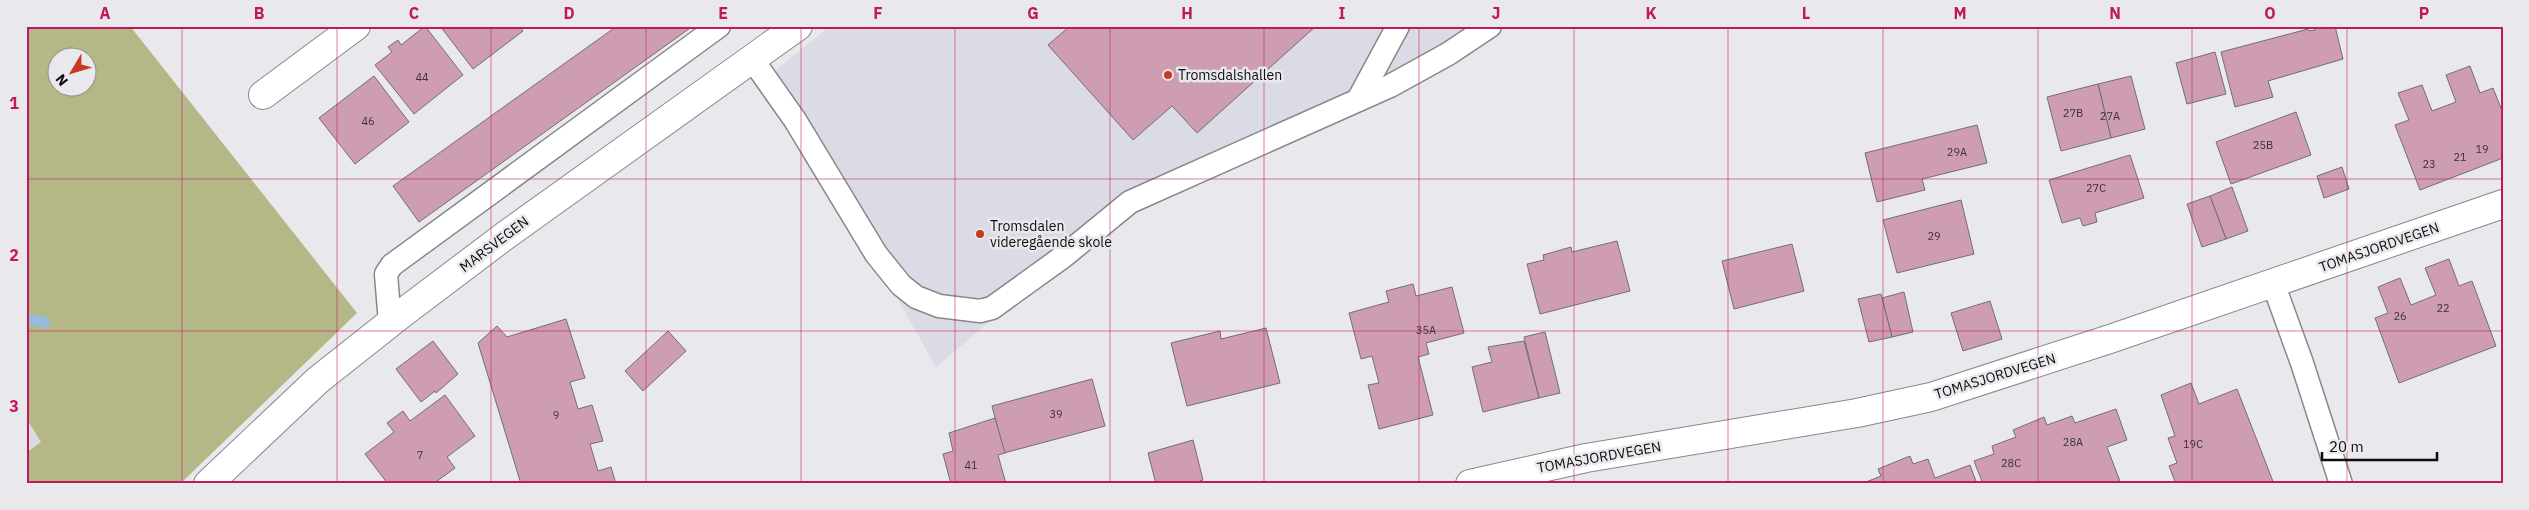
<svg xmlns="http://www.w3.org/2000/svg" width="2529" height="510" viewBox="0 0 2529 510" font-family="'IBM Plex Sans',sans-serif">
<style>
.built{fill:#dbdbe5}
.forest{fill:#b5b787;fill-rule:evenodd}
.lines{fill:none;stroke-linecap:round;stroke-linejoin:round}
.stream{stroke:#97bbdf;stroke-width:11}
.building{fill:#ce9db2;stroke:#726f70}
.service-casing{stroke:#88888b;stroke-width:25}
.minor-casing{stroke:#88888b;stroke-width:30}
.service{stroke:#fff;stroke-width:22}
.minor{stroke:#fff;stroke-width:28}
.grid{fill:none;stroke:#c2185b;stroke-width:1;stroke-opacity:0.55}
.poi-dot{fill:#c73c20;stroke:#e9e8ec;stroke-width:2}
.labels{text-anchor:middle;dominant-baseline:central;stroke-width:5;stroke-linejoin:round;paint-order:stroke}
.number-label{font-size:11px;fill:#3d3137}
.poi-label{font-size:14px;fill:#0d0d0e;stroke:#e9e8ec;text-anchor:start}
.street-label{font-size:14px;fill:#0d0d0e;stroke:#e9e8ec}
.neatline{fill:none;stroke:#c2185b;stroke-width:2}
.grid-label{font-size:16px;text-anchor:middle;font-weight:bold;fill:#c2185b}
</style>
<rect width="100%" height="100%" fill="#e9e8ec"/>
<!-- built -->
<g class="built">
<path d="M830,26H1497L1186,174L1041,278L936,367L771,74Z"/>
<path d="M26,418L42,443L26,453Z"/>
</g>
<!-- forest -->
<path class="forest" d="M26,26H130L357,313L180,484H26V453L41,442L26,418ZM58,58H88V88H58Z"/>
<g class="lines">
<!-- stream -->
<path class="stream" d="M26,319L45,322"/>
</g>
<!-- building -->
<g class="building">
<path d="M425,26L463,75L414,114L375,65L392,52L388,47L398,40L401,45Z"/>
<path d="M440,26H519L523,31L473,69Z"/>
<path d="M617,26H693L419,222L393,186Z"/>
<path d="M1070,26H1316L1197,133L1172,106L1133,140L1048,45Z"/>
<path d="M2314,26H2335L2343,59L2268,81L2273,97L2235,107L2221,52L2308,29L2309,31L2315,30Z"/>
<path d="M2215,52L2226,94L2187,104L2176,63Z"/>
<path d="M2470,66L2480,93L2493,88L2503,113V158L2420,190L2395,125L2409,120L2398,93L2422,85L2432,111L2456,102L2446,75Z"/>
<path d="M374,76L409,122L355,164L319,118Z"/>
<path d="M2131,76L2145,129L2111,138L2098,84Z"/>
<path d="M2098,84L2111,138L2061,151L2047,97Z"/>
<path d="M2296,112L2311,155L2231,184L2216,142Z"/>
<path d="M1977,125L1987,163L1922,179L1925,190L1877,202L1865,153Z"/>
<path d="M2130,155L2144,198L2095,213L2097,222L2083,226L2080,218L2062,223L2049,180Z"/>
<path d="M2342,167L2349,189L2324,198L2317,176Z"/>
<path d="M2232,187L2248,231L2226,239L2210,196Z"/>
<path d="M2210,196L2226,239L2202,247L2187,204Z"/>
<path d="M1961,200L1974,254L1897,273L1883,220Z"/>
<path d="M1617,241L1630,291L1540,314L1527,264L1544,260L1543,255L1571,247L1572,252Z"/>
<path d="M1792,244L1804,291L1734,309L1722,261Z"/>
<path d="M2449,259L2459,286L2472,281L2496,346L2399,383L2375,318L2388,313L2378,287L2400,278L2411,305L2436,295L2425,268Z"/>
<path d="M1413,284L1416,296L1452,287L1464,333L1426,343L1429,354L1418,357L1433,415L1379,429L1368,385L1379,383L1372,356L1361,359L1349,313L1389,302L1386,291Z"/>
<path d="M1904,292L1913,332L1892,337L1882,298Z"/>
<path d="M1881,294L1892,337L1869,342L1858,299Z"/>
<path d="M1990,301L2002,339L1963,351L1951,313Z"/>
<path d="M566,319L585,378L570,382L578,409L592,405L603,441L590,444L598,471L611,467L616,484H521L478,343L497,326L507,337Z"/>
<path d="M1266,328L1280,383L1187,406L1171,343L1220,331L1221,339Z"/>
<path d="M668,331L686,351L643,391L625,371Z"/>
<path d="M1545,332L1560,393L1539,398L1524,337Z"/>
<path d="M433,341L458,374L436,393L435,391L421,402L396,369Z"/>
<path d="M1524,341L1539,398L1483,412L1472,367L1492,362L1488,347Z"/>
<path d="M1092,379L1105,426L1004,453L992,406Z"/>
<path d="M2191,383L2199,404L2237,389L2274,484H2176L2169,466L2177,463L2168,438L2175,436L2161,395Z"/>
<path d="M445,395L475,436L447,457L455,468L433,484H388L365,454L394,432L387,423L403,411L410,421Z"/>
<path d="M2116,409L2127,440L2107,447L2121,484H1983L1974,461L1994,454L1992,446L2016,437L2013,430L2044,417L2047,425L2072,416L2075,423Z"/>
<path d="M995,418L1005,453L998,455L1006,484H951L943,454L953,451L949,433Z"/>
<path d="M1193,440L1203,480L1191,484H1156L1148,453Z"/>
<path d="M1910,456L1913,464L1928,459L1935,478L1970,465L1977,484H1867L1866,482L1881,476L1878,469Z"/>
</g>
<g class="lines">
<!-- service casing -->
<g class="service-casing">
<g id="service">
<path d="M752,59L795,120L876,254L901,285L916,297L939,306L980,311L992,308L1064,256L1130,202L1390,86L1448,54L1490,26"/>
<path d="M1358,100L1398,26"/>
<path d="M2273,283L2302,363L2341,484"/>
<path d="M390,323L386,274L392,265L719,26"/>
</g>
</g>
<!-- minor casing -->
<g class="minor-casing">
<g id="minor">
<path d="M263,95L356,26"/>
<path d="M208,484L318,380L404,312L506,235L798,26"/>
<path d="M1470,484L1586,458L1857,413L1931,397L2110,339L2503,204"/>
</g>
</g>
<!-- service -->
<use href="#service" class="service"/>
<!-- minor -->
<use href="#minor" class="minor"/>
</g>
<!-- grid -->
<path class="grid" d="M182,26V484M337,26V484M491,26V484M646,26V484M801,26V484M955,26V484M1110,26V484M1264,26V484M1419,26V484M1574,26V484M1728,26V484M1883,26V484M2038,26V484M2192,26V484M2347,26V484M26,179H2503M26,331H2503"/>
<!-- markers -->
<g class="poi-dot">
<circle cx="1168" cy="75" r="5"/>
<circle cx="980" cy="234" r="5"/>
</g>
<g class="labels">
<!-- number labels -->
<g class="number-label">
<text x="422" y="77">44</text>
<text x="2073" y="113">27B</text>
<text x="2110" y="116">27A</text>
<text x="368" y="121">46</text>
<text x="2263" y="145">25B</text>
<text x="2482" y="149">19</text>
<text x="1957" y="152">29A</text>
<text x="2460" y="157">21</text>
<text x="2429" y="164">23</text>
<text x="2096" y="188">27C</text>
<text x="1934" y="236">29</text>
<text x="2443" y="308">22</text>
<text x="2400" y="316">26</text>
<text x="1426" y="330">35A</text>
<text x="1056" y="414">39</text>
<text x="556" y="415">9</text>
<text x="2073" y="442">28A</text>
<text x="2193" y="444">19C</text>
<text x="420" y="455">7</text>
<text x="2011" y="463">28C</text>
<text x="971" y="465">41</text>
</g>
<!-- poi labels -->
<g class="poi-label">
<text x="1178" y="75">Tromsdalshallen</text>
<text x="990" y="226">Tromsdalen<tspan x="990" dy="16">videregående skole</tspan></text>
</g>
<!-- street labels -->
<g class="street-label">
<text transform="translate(494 244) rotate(-37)">MARSVEGEN</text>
<text transform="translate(2379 247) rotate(-19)">TOMASJORDVEGEN</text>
<text transform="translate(1995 376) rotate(-17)">TOMASJORDVEGEN</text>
<text transform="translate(1599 457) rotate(-10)">TOMASJORDVEGEN</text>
</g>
</g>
<!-- border -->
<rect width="2529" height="510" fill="none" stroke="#e9e8ec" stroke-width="55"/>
<!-- north arrow -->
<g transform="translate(72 72) rotate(232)"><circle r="24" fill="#e9e8ec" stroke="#919093"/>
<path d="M0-4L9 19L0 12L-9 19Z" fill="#c73c20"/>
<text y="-8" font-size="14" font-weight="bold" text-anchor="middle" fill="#0d0d0e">N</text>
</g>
<!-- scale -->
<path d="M2322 452v8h115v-8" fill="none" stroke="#0d0d0e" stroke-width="2.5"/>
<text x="2329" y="452" font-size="15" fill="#0d0d0e" stroke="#e9e8ec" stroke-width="4" paint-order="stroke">20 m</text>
<rect x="28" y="28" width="2474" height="454" class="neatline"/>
<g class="grid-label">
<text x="105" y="19">A</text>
<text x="259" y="19">B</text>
<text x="414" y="19">C</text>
<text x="569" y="19">D</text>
<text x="723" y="19">E</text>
<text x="878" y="19">F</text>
<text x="1033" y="19">G</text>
<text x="1187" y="19">H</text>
<text x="1342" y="19">I</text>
<text x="1496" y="19">J</text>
<text x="1651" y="19">K</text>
<text x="1806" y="19">L</text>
<text x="1960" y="19">M</text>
<text x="2115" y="19">N</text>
<text x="2270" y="19">O</text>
<text x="2424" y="19">P</text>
<text x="14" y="109">1</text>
<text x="14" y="261">2</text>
<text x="14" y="412">3</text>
</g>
</svg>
